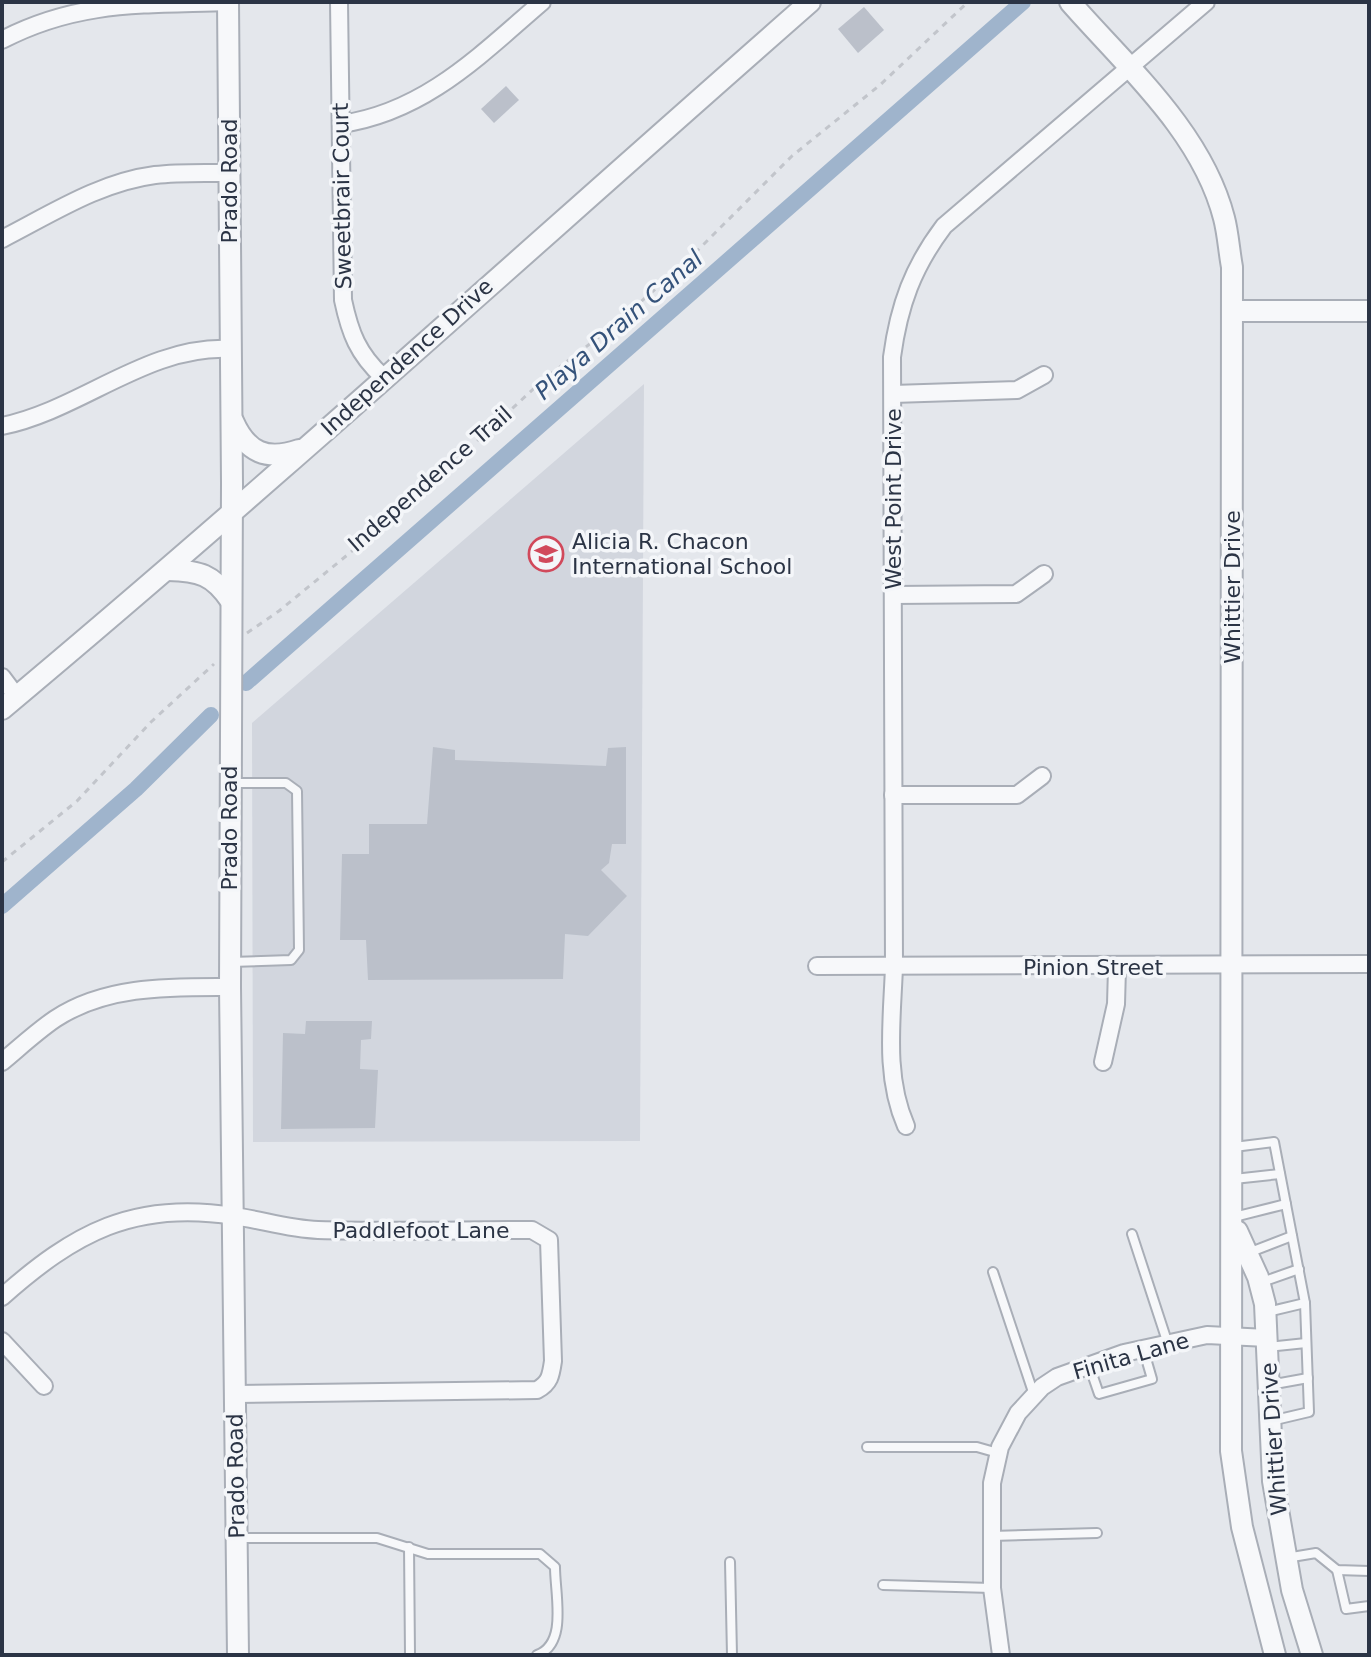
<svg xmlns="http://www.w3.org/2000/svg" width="1371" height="1657" viewBox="0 0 1371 1657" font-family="'DejaVu Sans',sans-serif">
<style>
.built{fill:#d2d6de}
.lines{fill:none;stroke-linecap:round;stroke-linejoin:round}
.canal{stroke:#9fb4cc;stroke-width:16}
.building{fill:#bbc0ca}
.service-casing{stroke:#a9aeb7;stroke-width:12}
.minor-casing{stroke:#a9aeb7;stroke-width:20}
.tertiary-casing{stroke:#a9aeb7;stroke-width:24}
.path{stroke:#c2c5cb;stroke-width:3;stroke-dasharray:6 6;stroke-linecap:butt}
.service{stroke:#f7f8fa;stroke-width:8}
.minor{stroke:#f7f8fa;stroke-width:16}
.tertiary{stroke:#f7f8fa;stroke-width:20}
.labels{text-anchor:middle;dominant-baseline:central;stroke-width:7;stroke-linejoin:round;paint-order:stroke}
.street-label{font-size:22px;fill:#2b3445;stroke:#f4f6f9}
.poi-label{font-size:22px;fill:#2b3445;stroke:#f4f6f9;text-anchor:start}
.water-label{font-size:24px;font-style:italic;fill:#34527a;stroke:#f4f6f9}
</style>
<rect width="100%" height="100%" fill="#e4e7ec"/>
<!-- built -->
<path class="built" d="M644,384L640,1141L253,1142L252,723Z"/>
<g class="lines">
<!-- canal -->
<g class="canal">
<path d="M246,683L1023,2"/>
<path d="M2,906L136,789L211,715"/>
</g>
</g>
<!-- building -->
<g class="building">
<path d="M864,7L884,30L858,53L838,29Z"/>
<path d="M506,86L519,100L494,123L481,109Z"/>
<path d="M433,747L455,750V760L606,766L608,748L626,747V844H612L609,863L601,870L627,896L588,936L565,934L563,979L368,980L366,940H340L342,854H369V824H427Z"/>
<path d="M306,1021H372L371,1039L361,1040L360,1069L378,1070L375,1128L281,1129L283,1033L305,1034Z"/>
</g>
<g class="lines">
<!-- service casing -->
<g class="service-casing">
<g id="service">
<path d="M230,962L291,960L299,950L297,791L286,783H231"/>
<path d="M1234,1147L1274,1142L1305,1303L1309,1412L1271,1421"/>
<path d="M1234,1179L1280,1174"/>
<path d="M1234,1217L1286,1204"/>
<path d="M1132,1234L1167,1341"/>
<path d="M1248,1253L1292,1236"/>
<path d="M993,1272L1034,1395"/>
<path d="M1262,1282L1299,1269"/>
<path d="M1267,1312L1305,1303"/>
<path d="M1268,1347L1306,1343"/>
<path d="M1089,1365L1099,1394L1152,1379L1143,1348"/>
<path d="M1269,1385L1308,1378"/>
<path d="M867,1447H977L998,1453"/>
<path d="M991,1536L1097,1533"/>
<path d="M237,1538H377L428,1554H540L555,1567C555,1595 568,1644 537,1655"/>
<path d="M409,1547L410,1655"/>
<path d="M1286,1558L1316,1553L1337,1570L1369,1571"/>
<path d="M730,1562L732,1655"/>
<path d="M1337,1570L1346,1609L1369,1606"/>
<path d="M883,1585L992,1588"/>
</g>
</g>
<!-- minor casing -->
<g class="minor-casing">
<g id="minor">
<path d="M339,2L343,300C350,333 358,354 383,377"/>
<path d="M2,40C79,0 144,5 228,2"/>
<path d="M341,124C425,112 480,55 542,2"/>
<path d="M2,239C51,214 100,182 155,175C179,172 205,173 229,173"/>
<path d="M893,394L1017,390L1044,375"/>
<path d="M2,426C81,410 147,345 230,349"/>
<path d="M893,595L1016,594L1044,574"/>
<path d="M2,677L17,697"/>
<path d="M893,795H1017L1042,776"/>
<path d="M817,966L1369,964"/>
<path d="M2,1062C19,1048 36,1032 55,1019C106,985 171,987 230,987"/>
<path d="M1103,1062L1116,1004L1117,968"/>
<path d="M906,1126C884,1076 892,1021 894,967L892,357C899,305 913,267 944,226L1206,2"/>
<path d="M2,1297C74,1233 134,1200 234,1216C262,1220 289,1229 318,1230C389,1232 461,1230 532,1230L549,1240L553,1361C551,1375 550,1383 537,1390L235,1394"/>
<path d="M2,1341L44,1386"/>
<path d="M1001,1655L992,1588V1483L1000,1447L1018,1413L1042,1387L1057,1377L1124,1353L1207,1335L1267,1338"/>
</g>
</g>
<!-- tertiary casing -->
<g class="tertiary-casing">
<g id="tertiary">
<path d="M228,2L232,483L230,987L238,1655"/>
<path d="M1070,2C1126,66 1202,132 1224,218C1228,233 1229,251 1232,267L1231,1451L1242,1527L1275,1655"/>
<path d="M1232,311H1369"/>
<path d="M233,421C247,453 267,461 299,450"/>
<path d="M168,570C199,571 213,574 231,601"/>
<path d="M2,709C277,479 541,238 810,2"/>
<path d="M1237,1231L1258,1277L1265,1304L1273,1481L1292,1590L1312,1655"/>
</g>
</g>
<!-- path -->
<g class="path">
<path d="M247,633L279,611L407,506L543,380L617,323L688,260L792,156L880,85L968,2"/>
<path d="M2,862L77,801L151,722L214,664"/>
</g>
<!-- service -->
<use href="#service" class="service"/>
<!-- minor -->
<use href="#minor" class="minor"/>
<!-- tertiary -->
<use href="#tertiary" class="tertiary"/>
</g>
<!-- icons -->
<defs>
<g id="school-ring" transform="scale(1.8)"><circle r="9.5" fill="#f4f6f9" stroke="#d1495b" stroke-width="1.5"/><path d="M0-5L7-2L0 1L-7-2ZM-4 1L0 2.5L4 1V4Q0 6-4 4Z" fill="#d1495b"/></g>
</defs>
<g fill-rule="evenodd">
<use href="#school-ring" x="546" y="554"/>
</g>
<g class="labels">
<!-- street labels -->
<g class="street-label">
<text transform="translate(229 181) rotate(-90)">Prado Road</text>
<text transform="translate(342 196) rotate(-91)">Sweetbrair Court</text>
<text transform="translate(407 357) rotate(-42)">Independence Drive</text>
<text transform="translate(430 479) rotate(-41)">Independence Trail</text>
<text transform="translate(893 499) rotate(-90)">West Point Drive</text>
<text transform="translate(1232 587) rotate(-90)">Whittier Drive</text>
<text transform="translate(229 828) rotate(-90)">Prado Road</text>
<text x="1093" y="967">Pinion Street</text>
<text x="421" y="1230">Paddlefoot Lane</text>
<text transform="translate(1131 1356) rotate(-16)">Finita Lane</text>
<text transform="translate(1274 1439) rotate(-94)">Whittier Drive</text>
<text transform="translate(236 1476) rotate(-91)">Prado Road</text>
</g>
<!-- poi labels -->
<g class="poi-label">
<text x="572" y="541">Alicia R. Chacon<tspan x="572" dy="25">International School</tspan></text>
</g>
<!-- water labels -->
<g class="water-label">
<text transform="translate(619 325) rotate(-41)">Playa Drain Canal</text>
</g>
</g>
<!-- border -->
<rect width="1371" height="1657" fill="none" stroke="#2b3445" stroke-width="8"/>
</svg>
